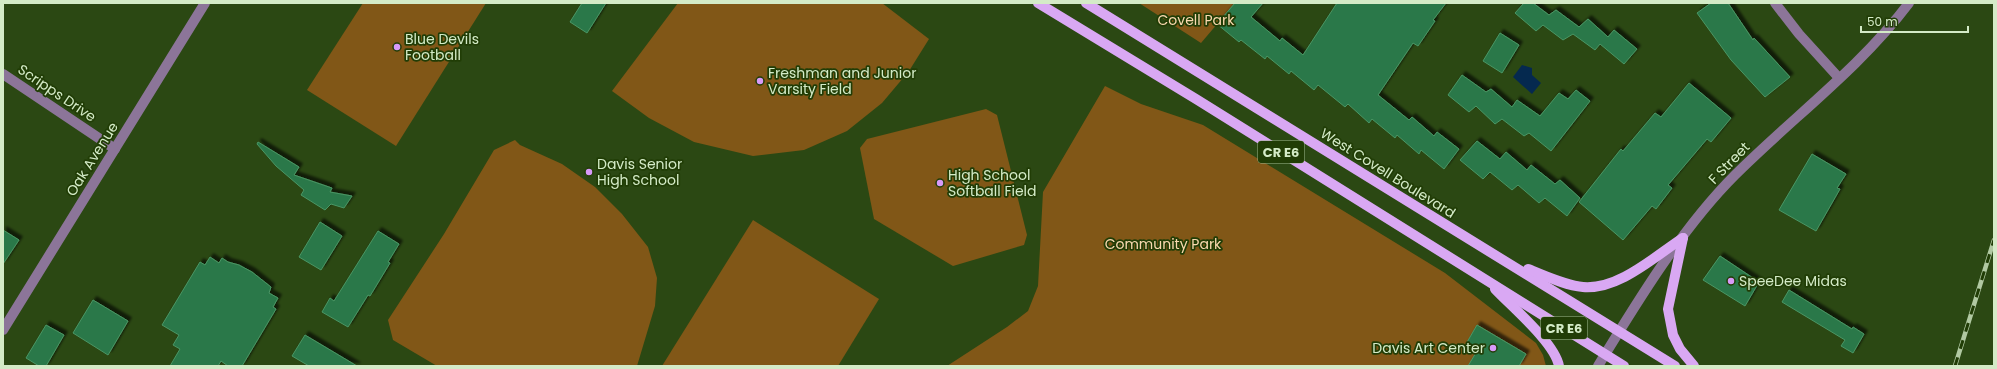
<svg xmlns="http://www.w3.org/2000/svg" width="1997" height="369" viewBox="0 0 1997 369" font-family="Poppins,sans-serif">
<style>
.green{fill:#815717}
.water{fill:#05294f}
.building{fill:#297848;stroke:#4a9665;filter:url(#shadow)}
.lines{fill:none;stroke-linecap:round;stroke-linejoin:round}
.minor{stroke:#8c7599;stroke-width:10}
.major{stroke:#d9a8f3;stroke-width:10}
.rail-casing{stroke:#b1c9a2;stroke-width:4.5}
.rail{stroke:#213d06;stroke-width:3;stroke-dasharray:9;stroke-linecap:butt}
.poi-dot{fill:#d89af8;stroke:#213d06;stroke-width:1.5}
.labels{text-anchor:middle;dominant-baseline:central;stroke-width:3.5;stroke-linejoin:round;paint-order:stroke}
.shield{fill:#213d06;stroke:#9eb78d;stroke-width:1}
.shield-label{font-size:13px;font-weight:bold;fill:#d4ebc7}
.park-label{font-size:14px;fill:#fad9af;stroke:#213d06}
.poi-label{font-size:14px;fill:#d4ebc7;stroke:#213d06;text-anchor:start}
.street-label{font-size:14px;fill:#d4ebc7;stroke:#213d06}
</style>
<defs>
<filter id="shadow"><feDropShadow dx="3.5" dy="-3.5" stdDeviation="1" flood-color="#0009"/></filter>
</defs>
<rect width="100%" height="100%" fill="#2b4813"/>
<!-- green -->
<g class="green">
<path d="M363,3H486L396,146L307,90Z"/>
<path d="M678,3H882L929,39L909,71L882,103L847,131L804,150L753,156L694,142L649,118L612,91Z"/>
<path d="M1139,3H1235L1201,43Z"/>
<path d="M1105,86L1141,104L1203,125L1445,273L1536,343L1543,355L1546,366H947L1007,327L1028,311L1038,286L1043,192Z"/>
<path d="M986,109L997,115L1027,235L1024,245L953,266L874,219L860,148L867,139Z"/>
<path d="M515,140L520,145L562,164L595,187L622,214L648,247L657,278L655,306L637,366H437L393,340L388,320L444,234L494,150Z"/>
<path d="M753,220L879,299L838,366H662Z"/>
</g>
<!-- water -->
<path class="water" d="M1522,65L1532,68V75L1541,83L1532,94L1513,77Z"/>
<!-- building -->
<g class="building">
<path d="M582,3H606L587,33L570,22Z"/>
<path d="M1235,3H1263L1251,17L1280,41L1282,38L1303,55L1337,3H1446L1433,20L1435,21L1418,46L1413,43L1378,95L1409,120L1412,117L1434,136L1437,132L1459,149L1444,169L1421,150L1419,154L1397,135L1395,138L1372,119L1369,123L1348,104L1345,107L1318,85L1314,90L1291,71L1289,74L1267,56L1265,59L1241,40L1239,42L1217,24Z"/>
<path d="M1524,3H1533L1549,15L1556,10L1579,27L1588,19L1608,37L1614,30L1637,49L1624,64L1600,44L1595,50L1573,34L1563,40L1543,25L1536,31L1515,13Z"/>
<path d="M1711,3H1728L1753,40L1754,38L1790,77L1765,97L1731,60L1697,13Z"/>
<path d="M1500,33L1519,45L1502,73L1483,61Z"/>
<path d="M1462,75L1486,92L1491,89L1512,107L1517,100L1540,116L1559,93L1568,99L1576,90L1590,101L1551,151L1529,133L1524,136L1502,119L1495,124L1476,106L1469,112L1448,95Z"/>
<path d="M1689,83L1731,118L1711,142L1707,139L1668,185L1672,188L1656,209L1652,206L1623,240L1579,202L1621,149L1623,151L1655,113L1661,117Z"/>
<path d="M1477,141L1500,159L1506,152L1527,170L1531,165L1555,184L1560,180L1580,198L1567,216L1545,198L1539,203L1518,185L1512,190L1490,172L1483,179L1460,160Z"/>
<path d="M258,142L299,167L294,175L332,188L330,192L352,196L344,208L331,204L325,210L301,195L304,190L276,166L257,144Z"/>
<path d="M1812,154L1846,174L1837,188L1840,189L1816,231L1779,210Z"/>
<path d="M320,222L342,236L321,270L299,257Z"/>
<path d="M3,230L19,240L3,264Z"/>
<path d="M378,231L399,244L388,262L390,263L370,296L368,295L348,327L322,312L330,298L334,301Z"/>
<path d="M1720,256L1759,282L1745,306L1703,280Z"/>
<path d="M210,257L219,263L222,258L228,262L239,265L252,272L271,287L269,293L278,298L273,307L276,309L242,366H228L221,361L218,366H170L180,349L173,345L179,335L162,325L200,262L205,265Z"/>
<path d="M1789,290L1852,329L1853,327L1864,334L1853,353L1841,346L1845,340L1782,302Z"/>
<path d="M93,300L128,321L108,355L73,333Z"/>
<path d="M46,325L64,335L46,366H39L26,358Z"/>
<path d="M1477,325L1526,354L1519,366H1468L1477,351L1466,344Z"/>
<path d="M305,335L357,366H309L292,356Z"/>
</g>
<g class="lines">
<!-- minor -->
<g class="minor">
<path d="M1775,3L1799,34L1839,78"/>
<path d="M3,74L115,149"/>
<path d="M3,330L205,3"/>
<path d="M1598,366C1637,302 1682,228 1735,175C1792,118 1860,68 1909,3"/>
</g>
<!-- major -->
<g class="major">
<path d="M1038,3L1196,99L1624,366"/>
<path d="M1086,3L1675,366"/>
<path d="M1683,238L1668,309L1673,335L1680,349L1694,366"/>
<path d="M1528,269C1546,276 1564,285 1583,287C1619,290 1655,256 1683,238"/>
<path d="M1495,289C1512,307 1555,343 1559,366"/>
</g>
<!-- rail casing -->
<g class="rail-casing">
<path id="rail" d="M1955,366L1994,240"/>
</g>
<!-- rail -->
<use href="#rail" class="rail"/>
</g>
<!-- markers -->
<g class="poi-dot">
<circle cx="397" cy="47" r="4"/>
<circle cx="760" cy="81" r="4"/>
<circle cx="589" cy="172" r="4"/>
<circle cx="940" cy="183" r="4"/>
<circle cx="1731" cy="281" r="4"/>
<circle cx="1493" cy="348" r="4"/>
</g>
<g class="labels">
<!-- shield labels -->
<g class="shield">
<rect x="1258" y="141" width="46" height="22" rx="3"/>
<rect x="1541" y="317" width="46" height="22" rx="3"/>
</g>
<g class="shield-label">
<text x="1281" y="152">CR E6</text>
<text x="1564" y="328">CR E6</text>
</g>
<!-- park labels -->
<g class="park-label">
<text x="1196" y="20">Covell Park</text>
<text x="1163" y="244">Community Park</text>
</g>
<!-- poi labels -->
<g class="poi-label">
<text x="405" y="39">Blue Devils<tspan x="405" dy="16">Football</tspan></text>
<text x="768" y="73">Freshman and Junior<tspan x="768" dy="16">Varsity Field</tspan></text>
<text x="597" y="164">Davis Senior<tspan x="597" dy="16">High School</tspan></text>
<text x="948" y="175">High School<tspan x="948" dy="16">Softball Field</tspan></text>
<text x="1739" y="281">SpeeDee Midas</text>
<text x="1485" y="348" text-anchor="end">Davis Art Center</text>
</g>
<!-- street labels -->
<g class="street-label">
<text transform="translate(57 93) rotate(34)">Scripps Drive</text>
<text transform="translate(92 159) rotate(-58)">Oak Avenue</text>
<text transform="translate(1729 163) rotate(-46)">F Street</text>
<text transform="translate(1388 173) rotate(32)">West Covell Boulevard</text>
</g>
</g>
<!-- border -->
<rect width="1997" height="369" fill="none" stroke="#d4ebc7" stroke-width="8"/>
<!-- scale -->
<path d="M1861 26v6h107v-6" fill="none" stroke="#d4ebc7" stroke-width="2"/>
<text x="1867" y="26" font-size="12" fill="#d4ebc7" stroke="#213d06" stroke-width="3" paint-order="stroke">50 m</text>
</svg>
